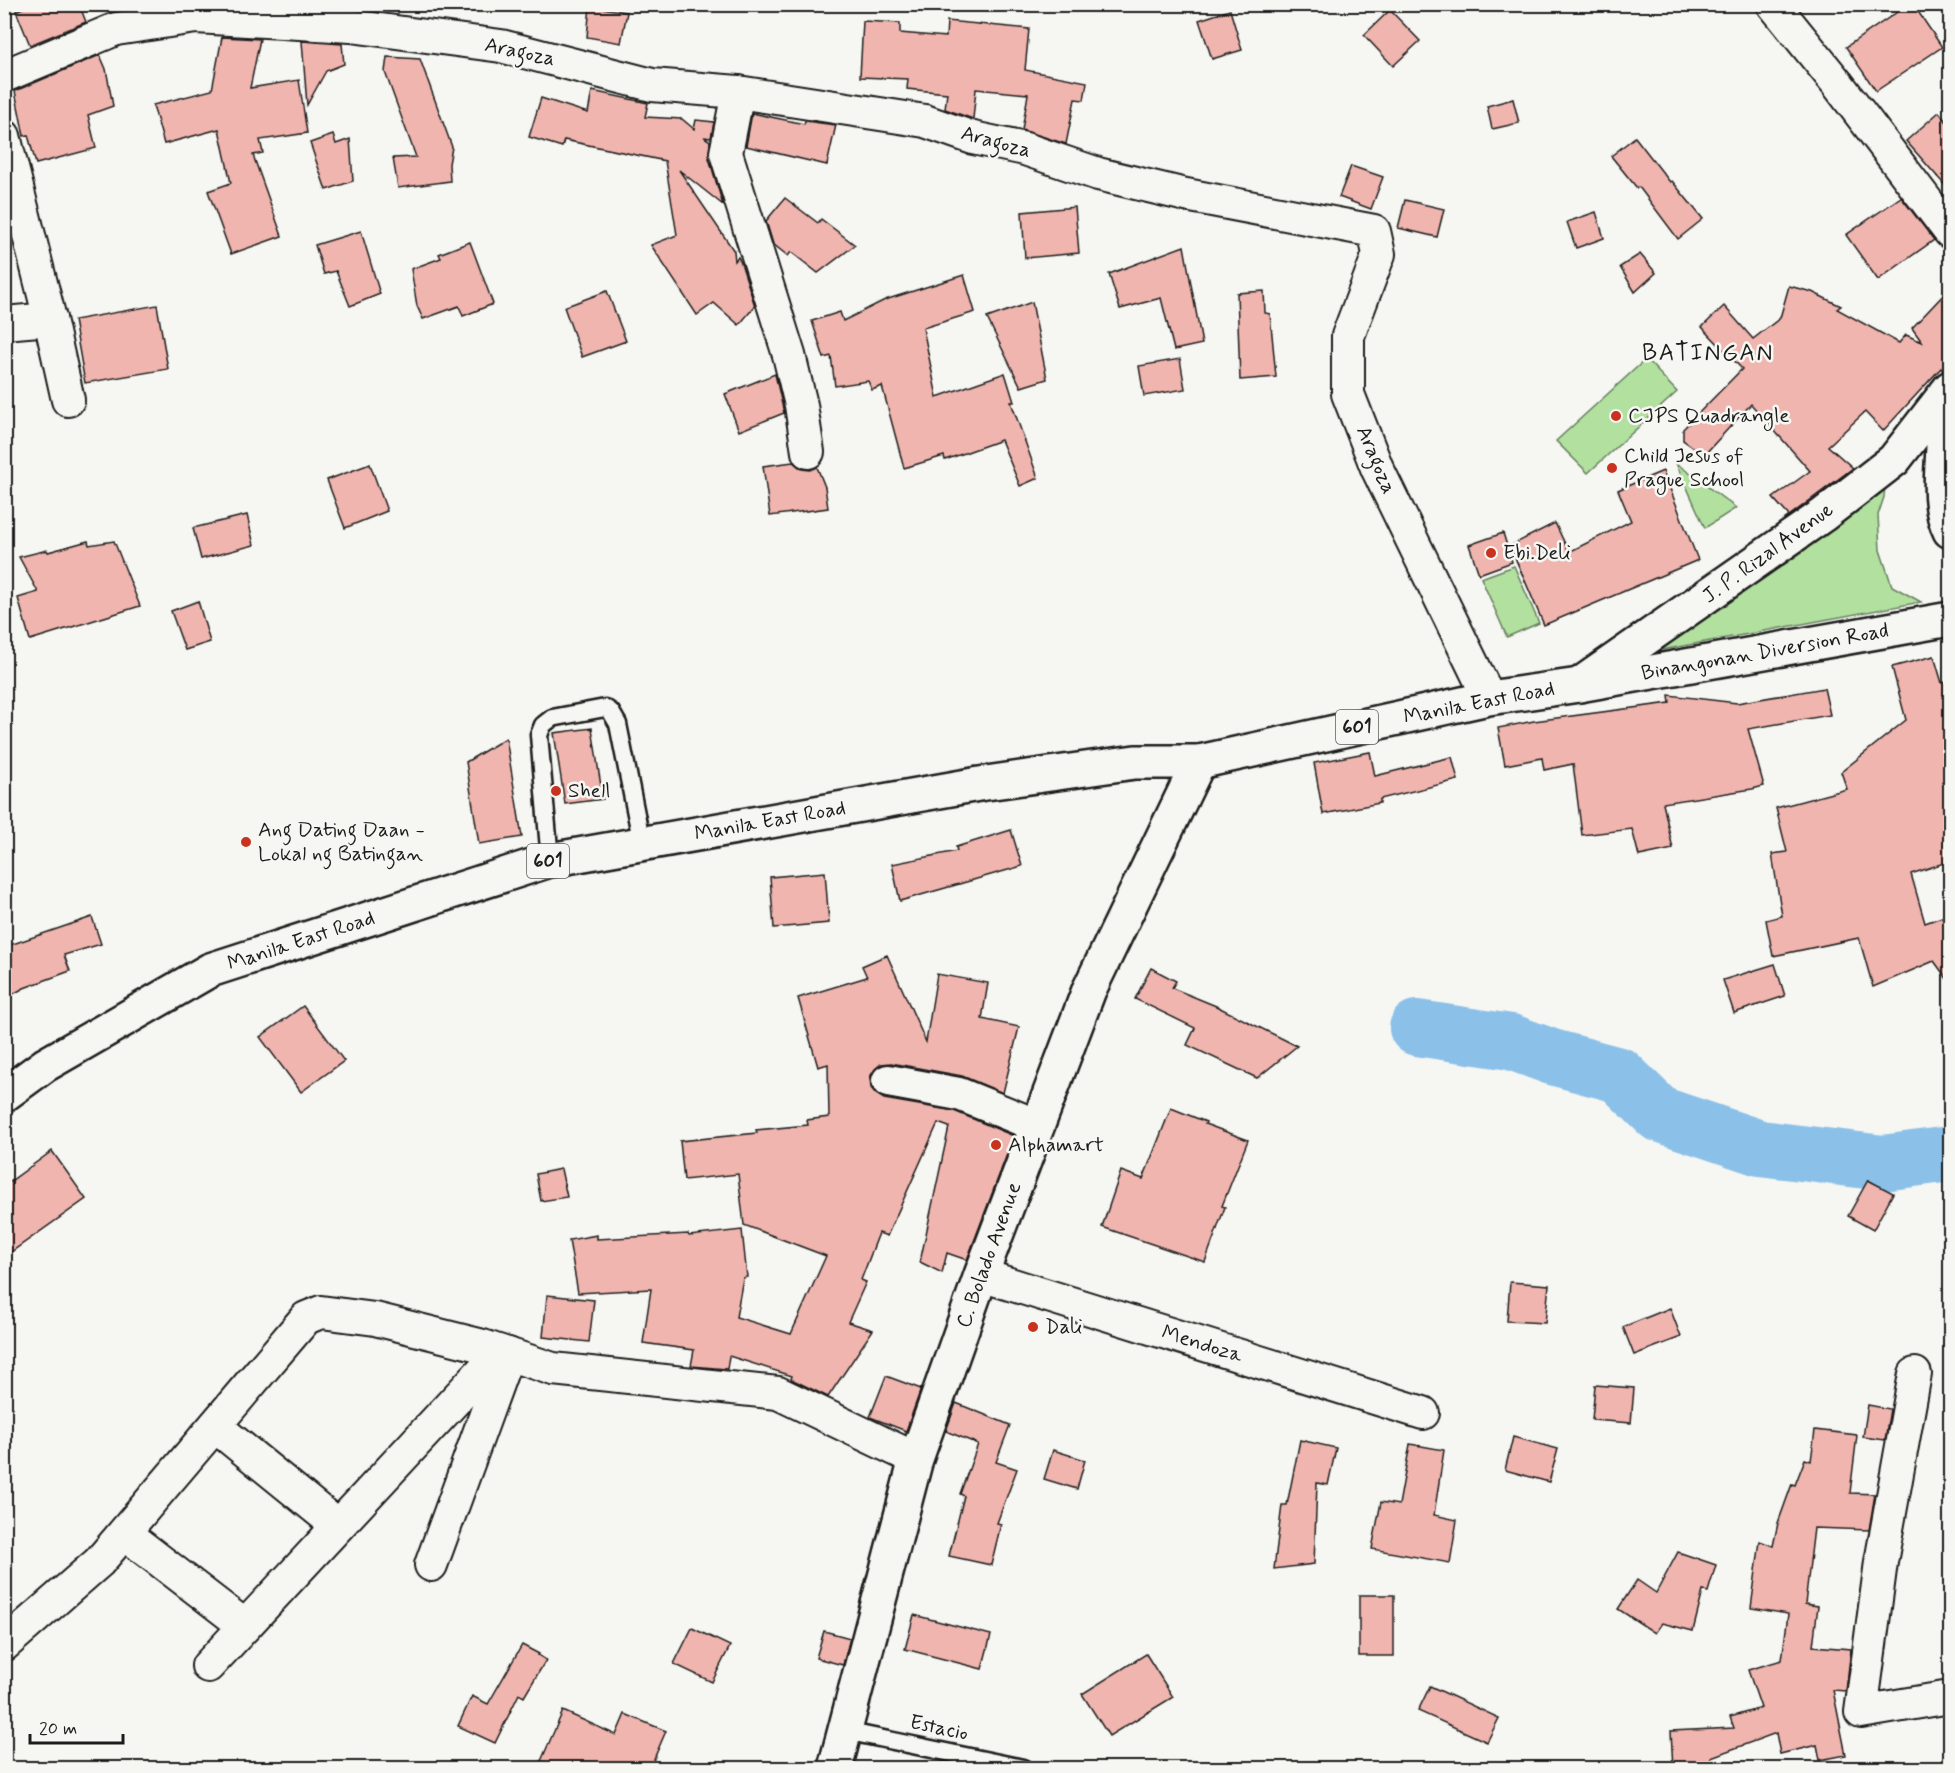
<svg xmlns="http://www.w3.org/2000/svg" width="1955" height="1773" viewBox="0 0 1955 1773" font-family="Mynerve,sans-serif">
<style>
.green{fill:#b1e09f;stroke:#667e5e;stroke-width:1.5}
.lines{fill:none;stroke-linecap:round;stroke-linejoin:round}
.river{stroke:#8bc1e9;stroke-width:56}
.building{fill:#f0b5ae;stroke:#1c1c1c;stroke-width:1.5}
.lane-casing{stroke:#1c1c1c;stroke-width:21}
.street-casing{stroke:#1c1c1c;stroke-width:36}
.secondary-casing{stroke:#1c1c1c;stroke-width:38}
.primary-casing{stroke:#1c1c1c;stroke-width:38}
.lane{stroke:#f6f6f2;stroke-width:16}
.street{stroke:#f6f6f2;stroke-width:32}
.secondary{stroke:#f6f6f2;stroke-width:33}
.primary{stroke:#f6f6f2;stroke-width:33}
.poi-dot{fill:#c8321e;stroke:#f6f6f2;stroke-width:2}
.labels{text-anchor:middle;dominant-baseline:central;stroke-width:5;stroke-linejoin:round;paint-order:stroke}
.shield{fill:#f6f6f2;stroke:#5d5d5c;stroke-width:1.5}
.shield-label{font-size:20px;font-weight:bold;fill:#1c1c1c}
.street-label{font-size:21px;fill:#1c1c1c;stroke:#f6f6f2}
.poi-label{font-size:21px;fill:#1c1c1c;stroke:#f6f6f2;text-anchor:start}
.quarter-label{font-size:24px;letter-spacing:1.5px;fill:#1c1c1c;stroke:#f6f6f2}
</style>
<rect width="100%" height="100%" fill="#f6f6f2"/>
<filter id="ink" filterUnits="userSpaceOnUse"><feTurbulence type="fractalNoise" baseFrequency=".0167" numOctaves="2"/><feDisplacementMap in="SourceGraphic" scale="12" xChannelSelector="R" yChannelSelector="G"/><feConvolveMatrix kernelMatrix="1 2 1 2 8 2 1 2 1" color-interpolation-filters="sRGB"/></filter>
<g filter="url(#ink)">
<!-- green -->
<g class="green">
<path d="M1646,359L1677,392L1588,473L1556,441Z"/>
<path d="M1676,463L1736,508L1705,528Z"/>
<path d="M1887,465L1884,497L1878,515L1880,550L1892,586L1921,602L1624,657Z"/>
<path d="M1514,566L1539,623L1507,637L1481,578Z"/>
</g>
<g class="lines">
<!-- river -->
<path class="river" d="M1417,1028L1511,1042L1552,1057L1619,1075L1659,1114L1760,1148L1883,1163L1950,1154"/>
</g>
<!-- building -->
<g class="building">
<path d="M31,4H79L86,22L30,45L16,11Z"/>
<path d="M1909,4H1913L1942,47L1876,91L1846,47Z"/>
<path d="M590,6L627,12L621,43L587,37Z"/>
<path d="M1230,10L1242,50L1212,59L1199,20Z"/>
<path d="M1390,10L1420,41L1393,66L1364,35Z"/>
<path d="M863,21L900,23V33L946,37L947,21L1029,29L1025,70L1087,82L1084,100L1075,99L1066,144L1022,130L1028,94L976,89L973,119L945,109L947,93L907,89L908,79L860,77Z"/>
<path d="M222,37L260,39L250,88L299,80L307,133L260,140L263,153L253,155L282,236L231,254L208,191L231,183L219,129L164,144L153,105L212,90Z"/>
<path d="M302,41L342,44L344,64L326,71L307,105Z"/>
<path d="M100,55L106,69L113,106L88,115L96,148L36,164L28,135L24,136L15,91Z"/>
<path d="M387,57L420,59L452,147L449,164L450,181L398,188L393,158L416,157L385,72Z"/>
<path d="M592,91L648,103L645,117L682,119L694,129L696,120L714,122L711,138L704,137L710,141L709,158L723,205L679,170L734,251L735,261L738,257L741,263L755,306L739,325L714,303L697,315L651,245L677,235L665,161L564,140L562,147L529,137L541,98L588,113Z"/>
<path d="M1513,99L1519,123L1492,129L1487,106Z"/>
<path d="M1939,112L1950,126V191L1906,141Z"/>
<path d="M752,113L804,124L805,121L836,125L827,165L746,146Z"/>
<path d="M333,135L336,144L350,139L353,181L326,190L310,143Z"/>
<path d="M1635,137L1670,182L1672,181L1703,219L1678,239L1639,187L1637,188L1611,156Z"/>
<path d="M1351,166L1383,177L1371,209L1339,197Z"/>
<path d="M1901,197L1934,240L1878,280L1846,235Z"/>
<path d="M785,198L818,223L821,219L855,245L818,273L791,252L788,256L773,244L766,221Z"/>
<path d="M1405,200L1444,209L1437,237L1398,228Z"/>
<path d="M1075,207L1079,253L1025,258L1022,212Z"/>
<path d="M1596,212L1604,238L1576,248L1567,222Z"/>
<path d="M361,231L380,294L350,306L336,271L324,274L315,245Z"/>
<path d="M470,242L493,304L463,316L459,306L423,319L417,306L411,269L441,258L439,254Z"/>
<path d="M1184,246L1202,344L1174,350L1161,298L1120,309L1109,274Z"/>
<path d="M1640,254L1656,273L1635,292L1620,267Z"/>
<path d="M964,275L975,312L923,328L937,397L1005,373L1014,402H1011L1038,478L1020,486L1001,440L945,460L944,456L904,468L882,386L872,390L868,381L835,386L831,356L824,358L812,321L840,312L843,321L885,300Z"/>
<path d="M1789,286L1812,292L1841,306L1837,309L1899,343L1906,335L1922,342L1912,328L1950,288V370L1943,371L1941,368L1883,431L1865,412L1828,446L1853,468L1789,516L1773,498L1810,471L1751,404L1704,455L1683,440V429L1742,369L1702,327L1724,306L1753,339L1780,318Z"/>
<path d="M607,291L626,341L582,357L564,307Z"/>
<path d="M1264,291L1265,313L1270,314L1276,377L1240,380L1237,293Z"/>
<path d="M1032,302L1047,379L1021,387L987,318Z"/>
<path d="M157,305L168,369L85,383L74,320Z"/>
<path d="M1180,359L1185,389L1144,396L1139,366Z"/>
<path d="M775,374L784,413L739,431L725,394Z"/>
<path d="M793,462L802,469L810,470L817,467L825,487L828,508L770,516L763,466Z"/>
<path d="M370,464L387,511L345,528L327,480Z"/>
<path d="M1663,471L1698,560L1544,625L1510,546L1555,523L1569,552L1631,521L1618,490Z"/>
<path d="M247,515L254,545L201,559L193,528Z"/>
<path d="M1503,533L1512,562L1479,574L1469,545Z"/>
<path d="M88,541L89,545L114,541L140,606L30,640L18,598L38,592L19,557L47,550L48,552Z"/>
<path d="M198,601L210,642L185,650L171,611Z"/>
<path d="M1934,656L1942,683L1950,681V861L1911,874L1925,923L1950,914V983L1934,961L1873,987L1859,938L1773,956L1766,920L1782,916L1772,854L1787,852L1776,808L1847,789L1841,772L1906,720L1892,667Z"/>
<path d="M1824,688L1830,715L1748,729L1764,786L1752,789L1663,803L1673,849L1639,856L1632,829L1582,835L1573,764L1544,770L1542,758L1505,765L1498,728L1534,721L1670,703L1669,695L1737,703Z"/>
<path d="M592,728L603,799L565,804L554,733Z"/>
<path d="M506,738L522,837L479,844L466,762Z"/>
<path d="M1370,752L1375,776L1452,757L1458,780L1380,799V803L1323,814L1314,763Z"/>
<path d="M1011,830L1022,866L900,901L892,864L957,851L956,847Z"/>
<path d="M825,872L829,923L774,928L770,877Z"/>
<path d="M92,917L101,944L64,955L70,971L24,988L4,999V947Z"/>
<path d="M887,955L926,1042L937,974L988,983L982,1019L1019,1027L1003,1093L962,1076L891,1063L881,1064L875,1069L870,1077L871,1088L876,1094L884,1099L954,1111L1014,1136L967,1260L947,1253L942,1273L920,1262L949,1127L938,1123L887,1236L879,1233L861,1280L866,1282L848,1322L873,1330L828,1397L791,1379L792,1376L729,1356L727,1369L691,1366L694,1350L643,1343L651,1289L578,1293L569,1240L597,1235V1239L688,1234L689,1236L742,1230L747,1277L743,1278L736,1317L791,1334L826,1256L744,1225L738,1174L684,1180L680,1141L757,1133L756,1130L808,1125L807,1120L829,1117L828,1064L818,1067L798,998L867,977L862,966Z"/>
<path d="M1775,964L1785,996L1734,1013L1723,980Z"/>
<path d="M1151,968L1176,981L1172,988L1216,1006L1297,1046L1257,1078L1187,1045L1195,1028L1135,999Z"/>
<path d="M303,1006L344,1061L301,1092L260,1037Z"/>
<path d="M1171,1108L1206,1122L1205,1124L1248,1140L1222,1206L1225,1207L1205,1262L1102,1227L1121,1171L1143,1179Z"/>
<path d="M52,1151L86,1199L4,1257V1186Z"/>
<path d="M561,1169L567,1197L541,1201L536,1174Z"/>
<path d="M1868,1180L1893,1193L1873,1230L1848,1216Z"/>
<path d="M1510,1282L1549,1285L1545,1323L1507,1321Z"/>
<path d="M547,1295L594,1300L589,1342L543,1337Z"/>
<path d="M1670,1308L1681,1337L1634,1355L1623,1327Z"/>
<path d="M886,1376L921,1389L906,1431L870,1417Z"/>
<path d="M1595,1385L1634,1388L1631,1423L1592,1420Z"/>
<path d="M956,1403L1010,1425L996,1462L1017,1469L997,1523L1001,1524L991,1565L949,1556L964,1496L960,1494L978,1444L946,1431Z"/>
<path d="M1868,1405L1890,1409L1885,1440L1863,1437Z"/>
<path d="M1815,1430L1857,1435L1850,1493L1875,1494L1869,1530L1814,1528L1805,1604L1818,1606L1813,1646L1851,1649L1846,1691L1833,1690L1846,1755L1820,1760L1817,1745L1780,1754L1776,1733L1711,1757V1768H1673L1671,1731L1734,1728L1730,1717L1761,1708L1748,1670L1782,1660L1788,1614L1751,1608L1760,1541L1773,1546L1778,1523L1792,1484L1795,1485L1805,1459L1811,1461Z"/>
<path d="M1513,1437L1558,1449L1549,1482L1505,1470Z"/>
<path d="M1300,1440L1336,1448L1328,1485L1317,1483L1314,1564L1274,1569L1282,1505H1287Z"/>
<path d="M1410,1444L1444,1450L1434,1515L1457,1520L1450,1563L1372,1549L1381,1502L1399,1505Z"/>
<path d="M1053,1450L1085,1460L1077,1489L1044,1479Z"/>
<path d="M1678,1552L1716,1565L1708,1592L1703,1591L1693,1631L1662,1623L1655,1633L1618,1609L1637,1580L1656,1593Z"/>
<rect x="1359" y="1595" width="35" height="61"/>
<path d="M914,1615L991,1635L982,1669L905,1649Z"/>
<path d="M692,1628L730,1646L712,1682L674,1664Z"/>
<path d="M824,1631L850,1638L843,1665L816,1658Z"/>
<path d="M522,1645L539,1654L538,1655L546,1660L524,1697L519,1694L495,1743L458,1726L472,1696L488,1704Z"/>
<path d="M1146,1654L1173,1697L1109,1736L1082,1694Z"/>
<path d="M1430,1686L1499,1718L1487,1742L1418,1711Z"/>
<path d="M563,1711L616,1735L625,1714L666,1731L650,1768H557L541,1761Z"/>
</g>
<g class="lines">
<!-- lane casing -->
<g class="lane-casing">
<g id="lane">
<path d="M550,860L539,735L543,725L552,718L605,708L611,712L618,724L642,844"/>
<path d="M845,1731L1023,1768"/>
</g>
</g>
<!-- street casing -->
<g class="street-casing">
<g id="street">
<path d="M1773,4L1837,83L1950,232"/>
<path d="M4,76L116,29L196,17L351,26L501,46L652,85L738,92L925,121L973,138L1025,149L1098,174L1186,195L1374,231L1379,254L1348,336V394L1377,468L1489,698"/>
<path d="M738,92L726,153L789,355L801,405L808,452"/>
<path d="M4,136L50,319L68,400"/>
<path d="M4,323L50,319"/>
<path d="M888,1081L959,1094L1038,1126"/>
<path d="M981,1275L1423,1413"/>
<path d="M1915,1374L1881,1562L1861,1712L1950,1697"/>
<path d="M215,1426L338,1526"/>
<path d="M124,1533L245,1626"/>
<path d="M431,1565L508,1354"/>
<path d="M4,1645L99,1562L306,1318L321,1312L375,1319L483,1346L553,1369L778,1393L916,1459"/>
<path d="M208,1666L500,1352"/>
</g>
</g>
<!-- secondary casing -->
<g class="secondary-casing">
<g id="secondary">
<path d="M1939,403C1941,417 1943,432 1943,446C1942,474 1937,505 1950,531"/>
<path d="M1579,685L1823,515L1894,460L1950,388"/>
<path d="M835,1768L916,1459L981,1275L1089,990L1199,762"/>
</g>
</g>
<!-- primary casing -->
<g class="primary-casing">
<path id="primary" d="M4,1095L45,1065L210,970L550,860L979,784L1135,762H1199L1489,698L1579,685L1950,619"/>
</g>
<!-- lane -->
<use href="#lane" class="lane"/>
<!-- street -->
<use href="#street" class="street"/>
<!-- secondary -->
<use href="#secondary" class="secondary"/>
<!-- primary -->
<use href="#primary" class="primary"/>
</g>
</g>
<!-- markers -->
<g class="poi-dot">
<circle cx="1616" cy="416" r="6"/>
<circle cx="1612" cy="468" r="6"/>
<circle cx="1491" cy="553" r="6"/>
<circle cx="556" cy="791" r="6"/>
<circle cx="246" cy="842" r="6"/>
<circle cx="996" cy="1145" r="6"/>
<circle cx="1033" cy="1327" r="6"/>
</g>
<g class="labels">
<!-- shield labels -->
<g class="shield">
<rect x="1336" y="710" width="42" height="34" rx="4.5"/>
<rect x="527" y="844" width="42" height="34" rx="4.5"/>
</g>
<g class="shield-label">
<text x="1357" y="727">601</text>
<text x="548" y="861">601</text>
</g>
<!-- street labels -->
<g class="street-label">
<text transform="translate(520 52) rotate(12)">Aragoza</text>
<text transform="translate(996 142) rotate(15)">Aragoza</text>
<text transform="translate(1376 460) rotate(67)">Aragoza</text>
<text transform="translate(1768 553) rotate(-36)">J. P. Rizal Avenue</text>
<text transform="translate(1765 652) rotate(-10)">Binangonan Diversion Road</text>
<text transform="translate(1479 703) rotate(-11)">Manila East Road</text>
<text transform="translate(770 821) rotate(-10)">Manila East Road</text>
<text transform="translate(301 941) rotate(-18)">Manila East Road</text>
<text transform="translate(989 1255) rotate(-70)">C. Bolado Avenue</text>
<text transform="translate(1202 1344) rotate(17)">Mendoza</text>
<text transform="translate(939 1728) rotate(12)">Estacio</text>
</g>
<!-- poi labels -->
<g class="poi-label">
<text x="1628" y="416">CJPS Quadrangle</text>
<text x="1624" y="456">Child Jesus of<tspan x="1624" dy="24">Prague School</tspan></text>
<text x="1503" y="553">Ebi.Deli</text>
<text x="568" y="791">Shell</text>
<text x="258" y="830">Ang Dating Daan -<tspan x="258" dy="24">Lokal ng Batingan</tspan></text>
<text x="1008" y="1145">Alphamart</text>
<text x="1045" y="1327">Dali</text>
</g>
<!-- quarter labels -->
<g class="quarter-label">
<text x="1708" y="353">BATINGAN</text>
</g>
</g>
<!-- margin -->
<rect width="1955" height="1773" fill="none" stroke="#f6f6f2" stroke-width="24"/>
<rect x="12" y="12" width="1931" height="1749" fill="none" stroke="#1c1c1c" stroke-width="2" filter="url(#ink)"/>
<!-- scale -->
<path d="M30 1734v9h93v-9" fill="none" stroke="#1c1c1c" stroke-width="3"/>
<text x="39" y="1734" font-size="18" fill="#1c1c1c" stroke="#f6f6f2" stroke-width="4.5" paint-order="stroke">20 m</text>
</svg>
